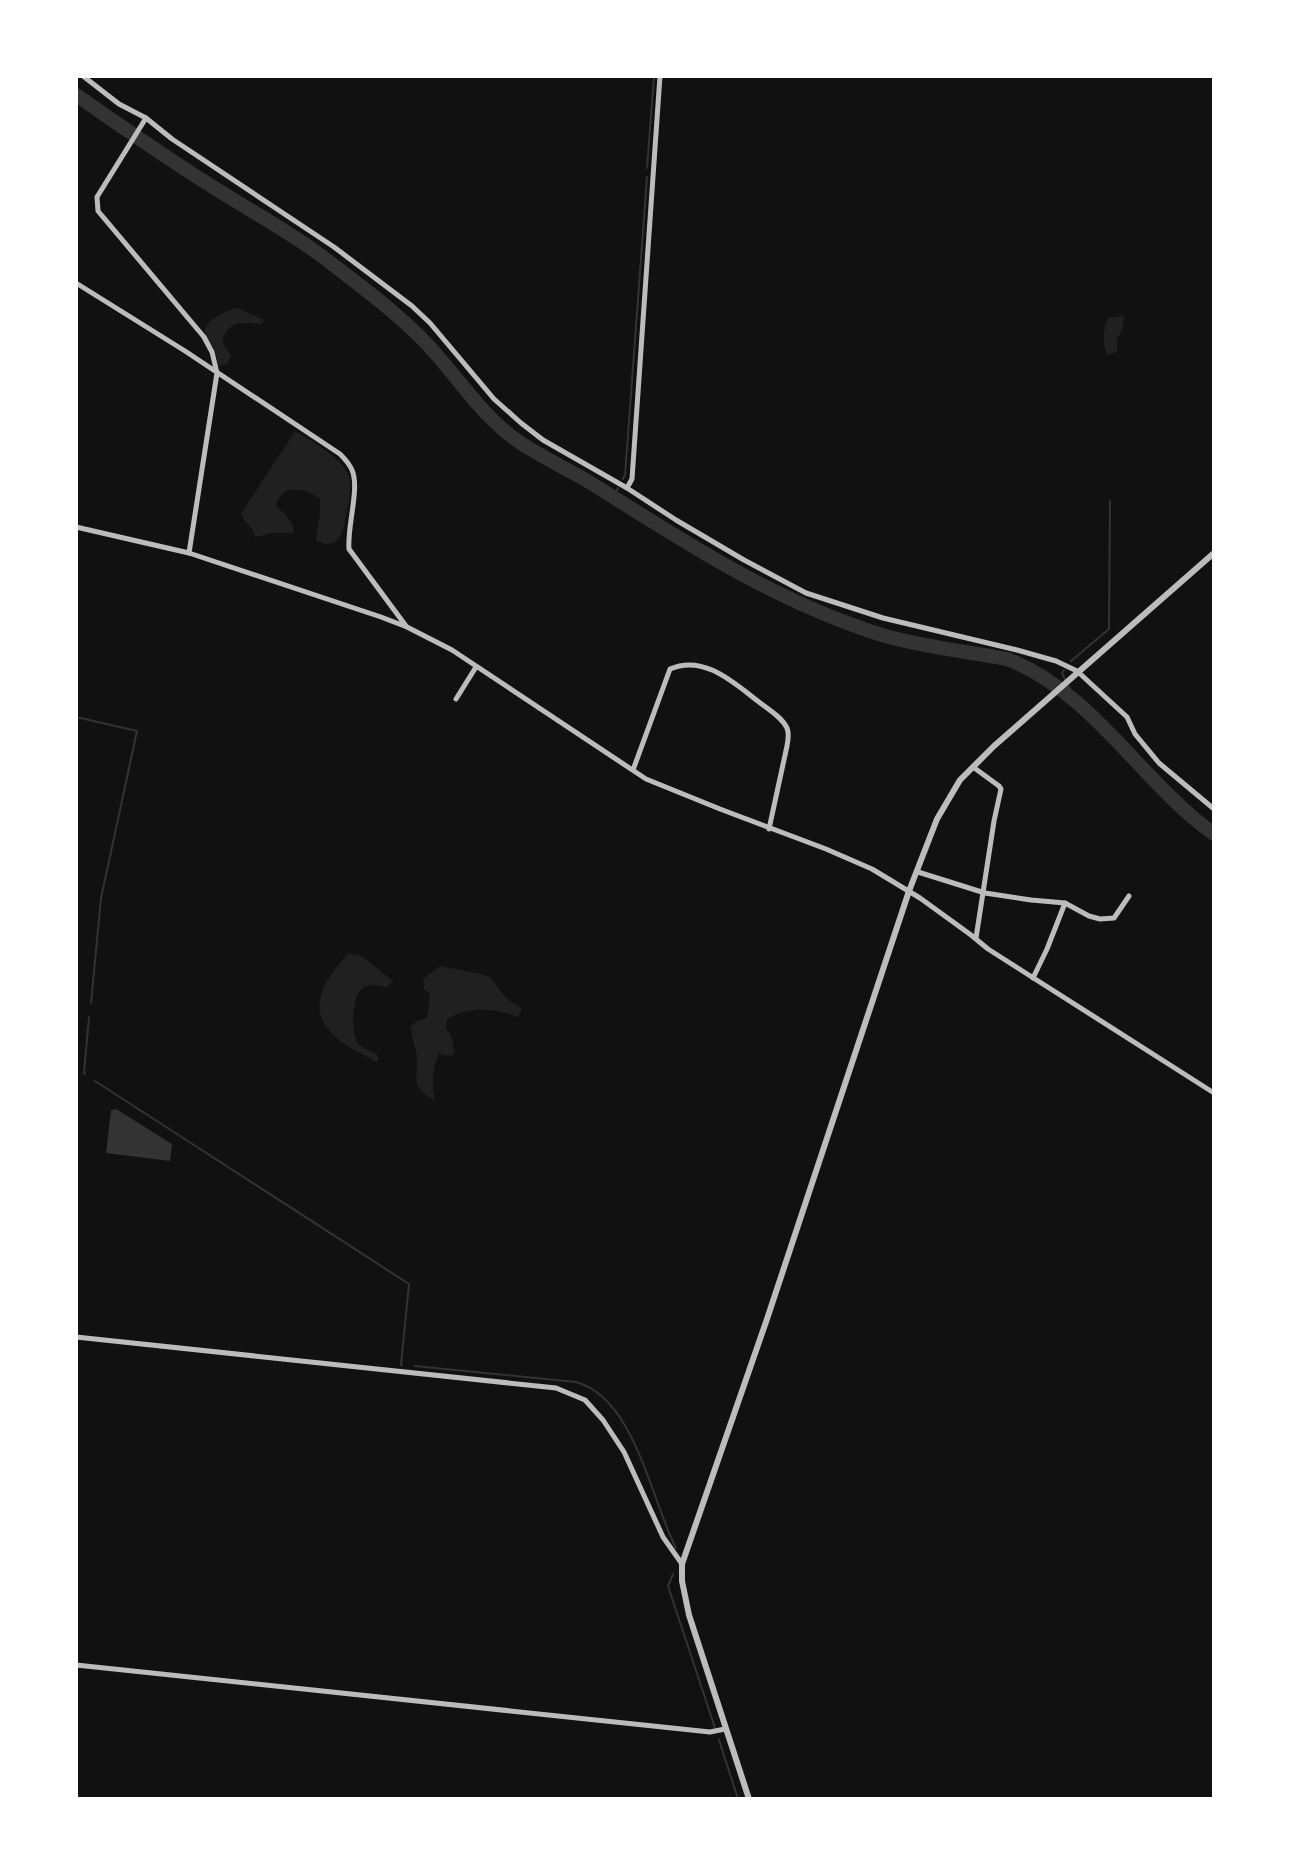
<svg xmlns="http://www.w3.org/2000/svg" width="1290" height="1875" viewBox="0 0 1290 1875" font-family="'Work Sans',sans-serif">
<style>
.green{fill:#202020}
.water{fill:#333}
.lines{fill:none;stroke-linecap:round;stroke-linejoin:round}
.stream{stroke:#333;stroke-width:2}
.river{stroke:#333;stroke-width:14}
.minor{stroke:#bcbcbc;stroke-width:5}
.tertiary{stroke:#bcbcbc;stroke-width:6}
</style>
<rect width="100%" height="100%" fill="#111"/>
<!-- green -->
<g class="green">
<path d="M238,308L264,320L261,324C243,322 228,320 222,342L231,356C229,363 225,366 218,366C217,360 216,353 213,347C211,343 207,340 205,335C200,322 228,309 238,308Z"/>
<path d="M1124,316L1123,327L1117,340V352L1107,355C1103,342 1102,330 1108,318Z"/>
<path d="M295,431C310,440 343,458 349,476C352,487 349,504 346,515C344,527 344,535 334,543L325,544L316,540L320,513V499C304,488 285,483 276,504C282,514 295,521 294,533H272L255,537C253,525 245,524 241,514Z"/>
<path d="M348,953L362,956L393,981L387,987C377,985 364,982 358,994C352,1004 351,1036 359,1044C364,1049 370,1051 376,1053L379,1059L376,1062C351,1047 311,1032 321,995C325,980 339,965 348,953Z"/>
<path d="M440,966L477,973L490,977L506,998L522,1009L518,1017C494,1008 469,1006 447,1019L446,1029L451,1035L455,1054L450,1056L439,1054C432,1068 432,1084 434,1100C406,1084 421,1077 416,1053C415,1044 411,1036 411,1026L417,1021L427,1018L430,994L424,989L423,979Z"/>
</g>
<!-- water -->
<path class="water" d="M116,1109L172,1144L170,1161L106,1153L111,1110Z"/>
<g class="lines">
<!-- stream -->
<g class="stream">
<path d="M647,168L654,76"/>
<path d="M623,479L625,475L647,177"/>
<path d="M614,497L618,488"/>
<path d="M1071,661L1109,629L1110,501"/>
<path d="M1064,670L1062,673L1065,679"/>
<path d="M1068,685L1075,701"/>
<path d="M76,717L137,731L101,898L91,1003"/>
<path d="M85,1074L84,1073L89,1017"/>
<path d="M95,1081L409,1284L401,1365H402"/>
<path d="M415,1366L576,1382C635,1398 651,1500 676,1548"/>
<path d="M673,1574L668,1586L715,1728"/>
<path d="M719,1740L738,1799"/>
</g>
<!-- river -->
<path class="river" d="M76,95C124,128 172,162 221,192C256,214 291,233 323,257C358,284 395,311 425,342C453,371 475,406 506,432C534,455 568,468 599,488C689,545 779,603 882,635C922,647 965,651 1007,659C1093,692 1141,782 1214,834"/>
<!-- minor -->
<g class="minor">
<path d="M83,76L119,104L146,118L172,139L334,247L412,306L430,323L494,399L521,423L543,440L627,488"/>
<path d="M660,76L632,479L627,488L676,520L744,560L806,593L883,618L1017,650L1056,661L1077,671L1127,717L1135,734L1159,763L1214,809"/>
<path d="M146,118L97,197L98,211L204,337L212,352L217,373L189,553"/>
<path d="M76,283L185,351L340,454C344,458 349,463 352,470C360,488 347,526 349,549L406,626"/>
<path d="M76,527L189,553L381,617L407,627L452,650L646,779L720,809L826,849L872,869L920,898L971,935L988,949L1214,1093"/>
<path d="M456,699L476,667"/>
<path d="M973,767L999,786L1001,789L994,821L976,938"/>
<path d="M633,770L670,669C704,654 734,683 759,702C768,709 782,717 787,728C789,733 788,741 787,746L769,829"/>
<path d="M918,872L985,893L1031,900L1065,903L1089,916L1100,919L1114,918L1129,896"/>
<path d="M1033,978L1047,949L1065,903"/>
<path d="M76,1337L556,1388L585,1400L603,1420L624,1452L663,1537L682,1564"/>
<path d="M76,1665L710,1732L725,1729"/>
</g>
<!-- tertiary -->
<path class="tertiary" d="M749,1799L689,1615L682,1581V1564L767,1319L909,891L937,819L960,780L994,746L1214,553"/>
</g>
<!-- border -->
<rect width="1290" height="1875" fill="none" stroke="#ffffff" stroke-width="156"/>
</svg>
